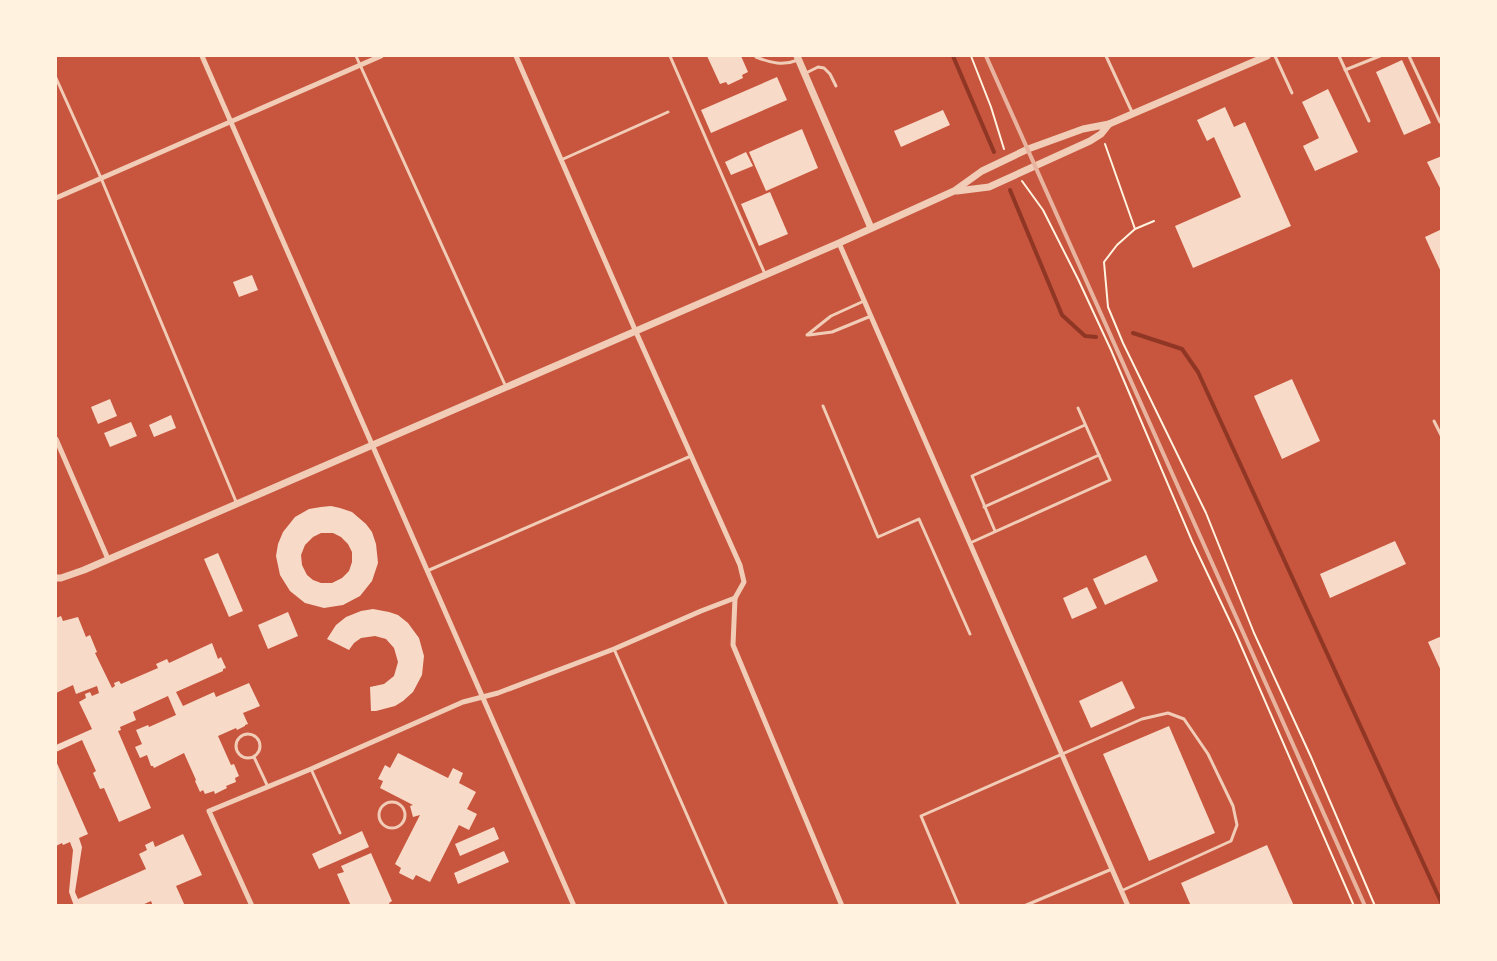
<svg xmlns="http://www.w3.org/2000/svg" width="1497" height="961" viewBox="0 0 1497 961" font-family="Inter,sans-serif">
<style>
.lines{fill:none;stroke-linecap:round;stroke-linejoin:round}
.stream{stroke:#8f3625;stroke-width:4}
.building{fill:#f7dbc8;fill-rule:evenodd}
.path{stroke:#fff3e0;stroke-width:2}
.service{stroke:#f1ccb7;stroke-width:3}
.minor{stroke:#f1ccb7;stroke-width:5}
.tertiary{stroke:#f1ccb7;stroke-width:7}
.rail{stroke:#e9b49f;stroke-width:4}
</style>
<rect width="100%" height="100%" fill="#c8553d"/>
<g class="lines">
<!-- stream -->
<g class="stream">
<path d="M953,56L994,152"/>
<path d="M1010,190L1062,315L1085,336L1096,337"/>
<path d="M1133,333L1182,349L1198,372L1442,904"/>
</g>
</g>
<!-- building -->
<g class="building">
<path d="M707,56H741L748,72L742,75L743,78L728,85L726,82L720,84Z"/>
<path d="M1402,60L1431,123L1404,135L1376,72Z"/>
<path d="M777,77L787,100L711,133L701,110Z"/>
<path d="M1328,89L1358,152L1315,171L1303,146L1319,138L1302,102Z"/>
<path d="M1225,107L1234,127L1245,122L1291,226L1193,268L1175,226L1241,197L1214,137L1207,141L1197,120Z"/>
<path d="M943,110L950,125L901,147L894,131Z"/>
<path d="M802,129L818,168L766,191L749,152Z"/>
<path d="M746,152L753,166L731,175L725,162Z"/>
<path d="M1442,156V192L1427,162Z"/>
<path d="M770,192L788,234L759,246L741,204Z"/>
<path d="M1442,229V274L1425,237Z"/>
<path d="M252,275L258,290L239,297L233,282Z"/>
<path d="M1292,379L1320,441L1282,459L1254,396Z"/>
<path d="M110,399L117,416L98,424L91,407Z"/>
<path d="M171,415L176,428L154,437L149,425Z"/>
<path d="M131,422L137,436L110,447L104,433Z"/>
<path d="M331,506L340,508L352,512L366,524L372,532L376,544L378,563L372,581L360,596L343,605L324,608L305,603L290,591L280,575L276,556L278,544L283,532L295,517L309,509L321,507ZM321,533H333L341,537L348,544L352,552V562L349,571L342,578L332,583H321L313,580L307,575L302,565L301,555L305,545L313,537Z"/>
<path d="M1395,541L1406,564L1330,598L1320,574Z"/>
<path d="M218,553L243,611L229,617L204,559Z"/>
<path d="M1146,555L1158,581L1105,605L1093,579Z"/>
<path d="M1087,587L1097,608L1072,619L1063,598Z"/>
<path d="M373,609L389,612L398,615L408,623L419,638L424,656L422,675L413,692L403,701L395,706L376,711H371L370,687L384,684L394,676L398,662L394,648L386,639L375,636L361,638L354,643L349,650L327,639L336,625L346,617L361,611Z"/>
<path d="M288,612L298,636L268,649L258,625Z"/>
<path d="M61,616L63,621L78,617L86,637L90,635L97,652L95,653L112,688L115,686L114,683L119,681L121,684L158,668L156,664L167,659L169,663L212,643L218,659L221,657L226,668L223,669V671L176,692L183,706L214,692L216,697L249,683L260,706L243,713L248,724L245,725V726L237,730L236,728L218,736L231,765L234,764L239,776L235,778L236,782L226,786L227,788L215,794L214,791L205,794L203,790L200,792L195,781L196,780L184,753L154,768L153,766H151L147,755L140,758L135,747L142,744L136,730L148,725L149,727L176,715L168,696L133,712L136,720L120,727L121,730L118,731L151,808L119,822L104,788L100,789L93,773L96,771L82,740L56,752V745L92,729L79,702L86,698L85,694L90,692L92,696L99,693L97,686L76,694L73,685L56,693V618Z"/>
<path d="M1442,636V673L1428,642Z"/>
<path d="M1122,681L1135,708L1091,728L1079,701Z"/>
<path d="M1169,726L1215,833L1149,861L1103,754Z"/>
<path d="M398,753L448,778L453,768L463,773L459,783L476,792L467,809L477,814L469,830L459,825L430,882L416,875L413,880L399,873L401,868L395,864L420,815L413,817L410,806L413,805L380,788L383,781L378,779L385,765L390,768Z"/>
<path d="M56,761L88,834L79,838L82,847L75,892L78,899L146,869L139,854L147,850L145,845L153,841L155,847L183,834L202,875L176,886L185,906H153L151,901L140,906H74L69,892L73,850L70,842L63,845L62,843L56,846Z"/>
<path d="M494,827L499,839L460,856L455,844Z"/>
<path d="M362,831L369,847L319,869L312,854Z"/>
<path d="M1267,845L1294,906H1191L1181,883Z"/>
<path d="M504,851L509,862L458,884L454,873Z"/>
<path d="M371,853L392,901L389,903L390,906H351L337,874L344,872L341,866Z"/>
</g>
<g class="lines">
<!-- path -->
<g class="path">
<path d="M971,56L991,107L1004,149"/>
<path d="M1105,144L1135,229"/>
<path d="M1022,181L1043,210L1078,279L1111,350L1192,541L1236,634L1354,906"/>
<path d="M1154,221L1135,229L1117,245L1104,262L1108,307L1123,343L1206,513L1254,633L1311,757L1375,906"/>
</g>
<!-- service -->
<g class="service">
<path d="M356,56L506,387"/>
<path d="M670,56L765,274"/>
<path d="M1106,56L1132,112"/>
<path d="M1275,56L1292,93"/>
<path d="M1339,56L1369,121"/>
<path d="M1409,56L1440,122L1442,121"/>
<path d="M756,57C771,63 783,66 798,60"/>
<path d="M1345,70L1380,56"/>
<path d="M806,73L818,67L824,68L830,74L836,86"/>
<path d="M56,78L101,178L237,504"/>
<path d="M561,160L668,112"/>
<path d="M807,335L831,316L864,301"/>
<path d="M809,335L832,332L871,316"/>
<path d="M823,406L878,537L919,519L970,634"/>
<path d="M1434,421L1442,437"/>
<path d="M984,507L1099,455"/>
<path d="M995,531L972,476L1085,425"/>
<path d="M970,543L1110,480L1078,408"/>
<path d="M427,571L691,456"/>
<path d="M614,649L727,906"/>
<circle cx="248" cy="746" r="12"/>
<path d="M254,757L268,787"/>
<path d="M311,769L340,833"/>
<circle cx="392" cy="815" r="13"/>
<path d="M959,906L921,816L1142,719L1168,713L1184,719L1208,754L1233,806L1237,825L1231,841L1121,891"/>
<path d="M1024,906L1112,869"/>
</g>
<!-- minor -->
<g class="minor">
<path d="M202,56C326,339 448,623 574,906"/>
<path d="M516,56L636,332L740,565L744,582L735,598L733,645L842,906"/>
<path d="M56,198L381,56"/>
<path d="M839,243L1128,906"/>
<path d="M56,439L108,559"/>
<path d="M252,906L209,811L311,769L463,702L498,693L614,649L701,611L735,598"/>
</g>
<!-- tertiary -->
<g class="tertiary">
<path d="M797,56L871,228"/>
<path d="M957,191L989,187L1090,141L1101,134L1109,124"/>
<path d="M56,578H61L84,570L839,243L954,191L982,171L1028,149L1083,129L1109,124L1267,56"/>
</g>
<!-- rail -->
<path class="rail" d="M986,56L1365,906"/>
</g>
<!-- border -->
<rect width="1497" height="961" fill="none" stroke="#fff3e0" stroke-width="114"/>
</svg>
